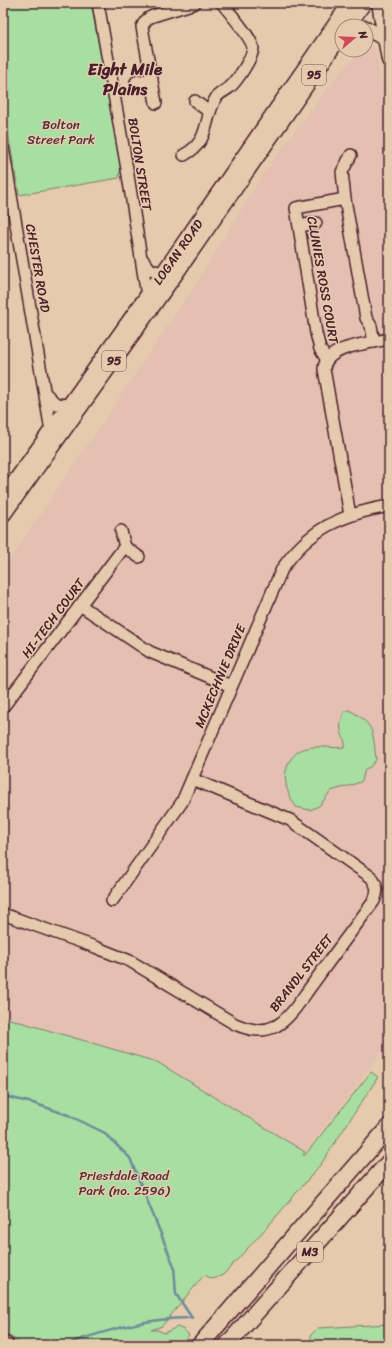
<svg xmlns="http://www.w3.org/2000/svg" width="392" height="1348" viewBox="0 0 392 1348" font-family="Sriracha,sans-serif">
<style>
.built{fill:#e4c0b2}
.green{fill:#a8dea1;stroke:#797e66}
.lines{fill:none;stroke-linecap:round;stroke-linejoin:round}
.stream{stroke:#6e8c9a;stroke-width:2.5}
.minor-casing{stroke:#4a1f2b;stroke-width:14}
.major-casing{stroke:#4a1f2b;stroke-width:17}
.highway-casing{stroke:#4a1f2b;stroke-width:19}
.minor{stroke:#e5caad;stroke-width:11}
.major{stroke:#e5caad;stroke-width:14}
.highway{stroke:#e5caad;stroke-width:16}
.labels{text-anchor:middle;dominant-baseline:central;stroke-width:3;stroke-linejoin:round;paint-order:stroke}
.shield{fill:#e5caad;stroke:#785252;stroke-width:1}
.shield-label{font-size:12px;font-weight:bold;fill:#4a1f2b}
.park-label{font-size:13px;fill:#533237;stroke:#e5caad}
.street-label{font-size:13px;fill:#4a1f2b;stroke:#e5caad}
.district-label{font-size:17px;font-weight:bold;fill:#4a1f2b;stroke:#e5caad}
</style>
<rect width="100%" height="100%" fill="#e5caad"/>
<filter id="ink" filterUnits="userSpaceOnUse"><feTurbulence type="fractalNoise" baseFrequency=".025" numOctaves="2"/><feDisplacementMap in="SourceGraphic" scale="8" xChannelSelector="R" yChannelSelector="G"/><feConvolveMatrix kernelMatrix="1 2 1 2 8 2 1 2 1" color-interpolation-filters="sRGB"/></filter>
<g filter="url(#ink)">
<!-- built -->
<path class="built" d="M366,45L372,46L377,55L389,128V1043L305,1152L157,1062L3,1017V570L197,282L264,172L333,81L360,50H366Z"/>
<!-- green -->
<g class="green">
<path d="M3,3H85L92,8L121,166L119,178L19,195L3,104Z"/>
<path d="M349,710C375,724 373,733 376,760L370,767L365,769L362,781L355,784L331,791L319,806L310,810L296,807C292,800 287,793 286,784C283,769 291,751 307,748C319,745 333,749 345,747C346,741 343,739 342,734C339,726 341,718 345,711Z"/>
<path d="M3,1017L157,1062L305,1152L303,1155H305L371,1072L378,1077L321,1164L269,1225L223,1275L213,1279L204,1275L162,1326L151,1330H158L164,1333L177,1327L184,1330L189,1335L180,1345H22L3,1331Z"/>
<path d="M389,1324V1345H311V1335L318,1328Z"/>
</g>
<g class="lines">
<!-- stream -->
<g class="stream">
<path d="M3,1096L33,1103L68,1115L103,1132L130,1158L174,1266L176,1294L192,1318"/>
<path d="M68,1345L75,1341C113,1329 151,1317 192,1318"/>
</g>
<!-- minor casing -->
<g class="minor-casing">
<g id="minor">
<path d="M98,3L127,169L147,296"/>
<path d="M136,82L152,79"/>
<path d="M195,101L209,112"/>
<path d="M156,103L142,27C145,21 147,18 153,16L195,3"/>
<path d="M3,148L51,431"/>
<path d="M184,155C211,141 203,119 216,98C219,93 225,91 230,87C237,81 253,57 253,48C252,38 229,12 222,3"/>
<path d="M345,199L342,172L351,155"/>
<path d="M299,226L316,223"/>
<path d="M142,259L151,270L163,273"/>
<path d="M327,360L320,349L316,333L296,208L345,199L366,318L371,326L374,342"/>
<path d="M46,394L56,404L70,405"/>
<path d="M350,515L324,369C325,346 371,343 389,339"/>
<path d="M121,531L125,547L139,557"/>
<path d="M80,605L150,652L231,686"/>
<path d="M3,707L122,550L125,547"/>
<path d="M112,901L182,802L282,569C309,529 342,514 389,506"/>
<path d="M3,914L95,947L130,961L235,1024C249,1030 262,1033 276,1026C291,1018 302,998 312,985C332,957 353,929 374,901C378,891 378,886 371,877L290,820L192,779"/>
</g>
</g>
<!-- major casing -->
<g class="major-casing">
<g id="major">
<path d="M379,3L389,60"/>
<path d="M348,26L364,3"/>
<path d="M366,28L385,39"/>
<path d="M3,498L147,296L350,3"/>
<path d="M3,515L175,275L342,34"/>
</g>
</g>
<!-- highway casing -->
<g class="highway-casing">
<g id="highway">
<path d="M3,1344L5,1345"/>
<path d="M200,1345L389,1127"/>
<path d="M227,1345L389,1162"/>
</g>
</g>
<!-- minor -->
<use href="#minor" class="minor"/>
<!-- major -->
<use href="#major" class="major"/>
<!-- highway -->
<use href="#highway" class="highway"/>
</g>
</g>
<g class="labels">
<!-- shield labels -->
<g class="shield">
<rect x="302" y="65" width="24" height="20" rx="3"/>
<rect x="102" y="351" width="24" height="20" rx="3"/>
<rect x="297" y="1242" width="26" height="20" rx="3"/>
</g>
<g class="shield-label">
<text x="314" y="75">95</text>
<text x="114" y="361">95</text>
<text x="310" y="1252">M3</text>
</g>
<!-- park labels -->
<g class="park-label">
<text x="61" y="124">Bolton<tspan x="61" dy="15">Street Park</tspan></text>
<text x="124" y="1175">Priestdale Road<tspan x="124" dy="15">Park (no. 2596)</tspan></text>
</g>
<!-- street labels -->
<g class="street-label">
<text transform="translate(140 164) rotate(81)">BOLTON STREET</text>
<text transform="translate(178 252) rotate(-55)">LOGAN ROAD</text>
<text transform="translate(38 268) rotate(80)">CHESTER ROAD</text>
<text transform="translate(323 280) rotate(80)">CLUNIES ROSS COURT</text>
<text transform="translate(53 618) rotate(-53)">HI-TECH COURT</text>
<text transform="translate(220 676) rotate(-67)">MCKECHNIE DRIVE</text>
<text transform="translate(301 973) rotate(-52)">BRANDL STREET</text>
</g>
<!-- district labels -->
<g class="district-label">
<text x="125" y="69">Eight Mile<tspan x="125" dy="20">Plains</tspan></text>
</g>
</g>
<!-- margin -->
<rect width="392" height="1348" fill="none" stroke="#e5caad" stroke-width="16"/>
<rect x="8" y="8" width="376" height="1332" fill="none" stroke="#4a1f2b" stroke-width="1.5" filter="url(#ink)"/>
<!-- north arrow -->
<g transform="translate(354 38) rotate(71)"><circle r="19" fill="#e5caad" stroke="#a78679"/>
<path d="M0-3L7 15L0 10L-7 15Z" fill="#d1495b"/>
<text y="-6" font-size="11" font-weight="bold" text-anchor="middle" fill="#4a1f2b">N</text>
</g>
</svg>
